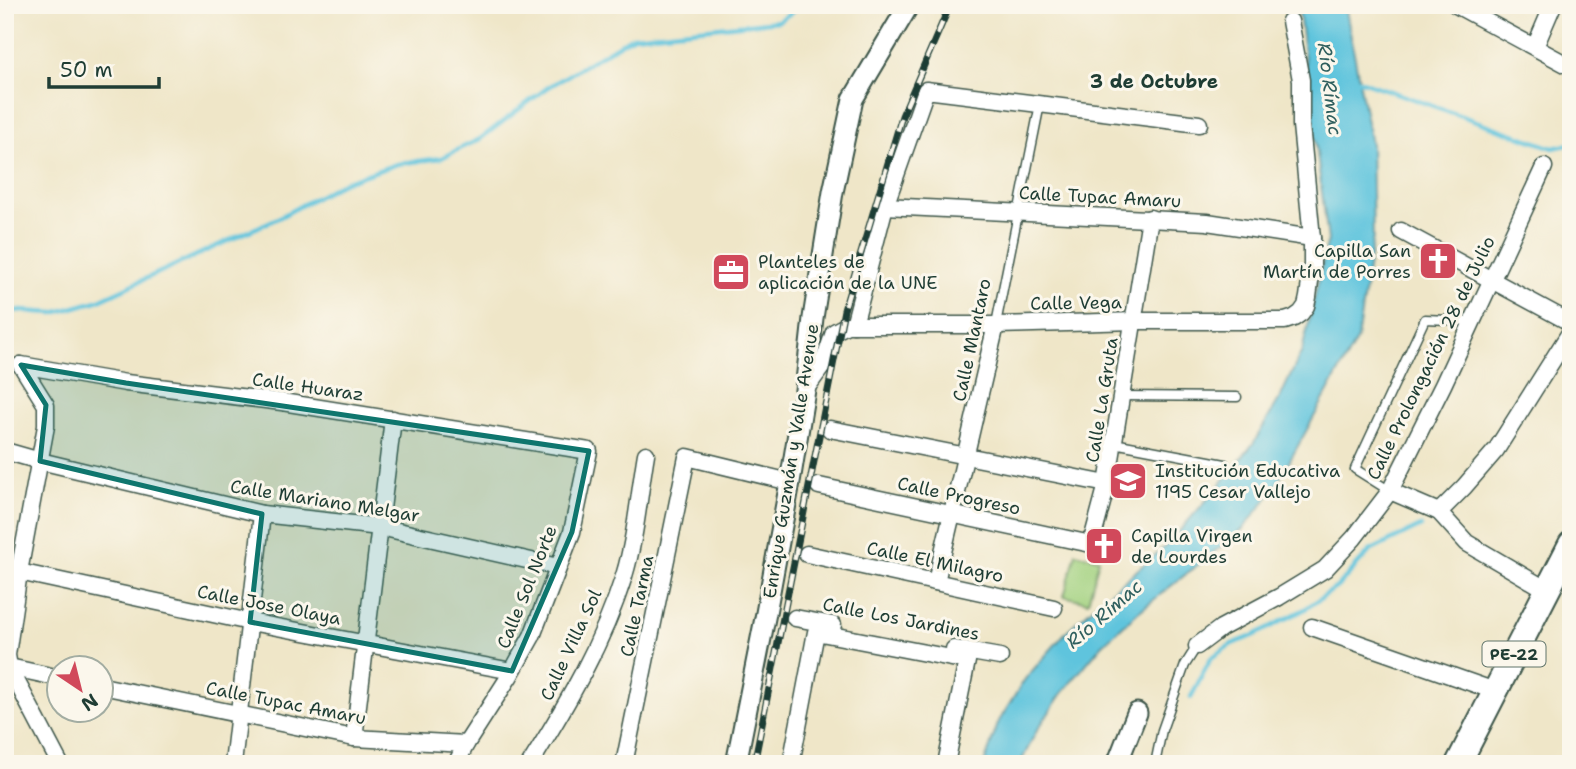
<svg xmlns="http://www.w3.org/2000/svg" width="1576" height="769" viewBox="0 0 1576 769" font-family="'Shantell Sans',sans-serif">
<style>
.green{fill:#a2d17f;stroke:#60875a;stroke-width:2}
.water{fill:#5fc4dd;stroke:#3f8088;stroke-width:2}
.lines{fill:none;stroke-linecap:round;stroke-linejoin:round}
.stream{stroke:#5fc4dd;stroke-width:4.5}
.service-casing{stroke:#3e564a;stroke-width:11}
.minor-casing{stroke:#3e564a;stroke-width:19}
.tertiary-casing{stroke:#3e564a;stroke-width:23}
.trunk-casing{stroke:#3e564a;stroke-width:28}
.service{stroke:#fff;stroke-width:8}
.minor{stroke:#fff;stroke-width:16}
.tertiary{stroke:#fff;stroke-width:19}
.trunk{stroke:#fff;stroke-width:24}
.rail-casing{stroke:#1f3d34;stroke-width:7}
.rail{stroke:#fbf7ec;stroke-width:4.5;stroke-dasharray:13;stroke-linecap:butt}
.marked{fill:#0f766e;fill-opacity:0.2;stroke:#0f766e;stroke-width:5;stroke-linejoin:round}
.labels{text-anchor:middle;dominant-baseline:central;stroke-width:6;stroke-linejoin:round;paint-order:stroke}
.shield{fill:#fbf7ec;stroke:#61756b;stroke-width:2}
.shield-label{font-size:16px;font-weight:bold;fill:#1f3d34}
.street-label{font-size:18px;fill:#1f3d34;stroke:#fbf7ec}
.poi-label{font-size:18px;fill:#1f3d34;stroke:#fbf7ec;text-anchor:start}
.neighbourhood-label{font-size:19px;font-weight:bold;fill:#1f3d34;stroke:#fbf7ec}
.water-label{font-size:19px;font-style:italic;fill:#2f5f5e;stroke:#fbf7ec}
</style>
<rect width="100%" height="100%" fill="#fbf7ec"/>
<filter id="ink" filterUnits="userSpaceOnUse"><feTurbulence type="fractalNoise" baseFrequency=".0143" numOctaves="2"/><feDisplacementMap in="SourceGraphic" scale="14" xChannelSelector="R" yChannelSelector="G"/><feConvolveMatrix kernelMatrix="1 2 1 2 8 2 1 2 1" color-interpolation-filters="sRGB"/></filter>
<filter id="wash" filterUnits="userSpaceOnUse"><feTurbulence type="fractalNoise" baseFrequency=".00686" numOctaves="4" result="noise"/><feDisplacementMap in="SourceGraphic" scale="28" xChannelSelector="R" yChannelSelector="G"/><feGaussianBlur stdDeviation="1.57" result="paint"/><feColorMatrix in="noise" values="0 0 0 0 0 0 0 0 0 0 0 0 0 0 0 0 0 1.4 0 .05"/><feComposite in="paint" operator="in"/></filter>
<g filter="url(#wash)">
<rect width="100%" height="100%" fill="#efe6c8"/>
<!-- green -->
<path class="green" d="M1076,553L1099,559L1088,602L1064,596Z"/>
<!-- water -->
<path class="water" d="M1298,5H1345L1371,144L1373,237L1357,339L1273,491L1243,529L1137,613L1102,645L1062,693L1036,732L1020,764H984L999,721L1025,679L1067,631L1092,608L1167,545L1219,486L1253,444L1281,396L1302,351L1328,240Z"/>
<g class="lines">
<!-- stream -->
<g class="stream">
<path d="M1353,78L1553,148L1571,144"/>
<path d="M5,310L54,313L97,301L280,217L344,182L397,164L441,158L480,139L547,88L633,36L778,21L803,5"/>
<path d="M1191,697L1211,658L1232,644L1253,636L1305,609L1337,587L1370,551L1421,526"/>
</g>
</g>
</g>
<g filter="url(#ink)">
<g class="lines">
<!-- service casing -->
<g class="service-casing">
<g id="service">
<path d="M996,324L1040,104"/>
<path d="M1122,396L1237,397"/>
<path d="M1114,443L1225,464"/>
<path d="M1390,491L1355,469L1425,319L1472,321"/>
<path d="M1155,764L1162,730L1185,665L1197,646"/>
</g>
</g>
<!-- minor casing -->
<g class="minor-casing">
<g id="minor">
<path d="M1456,5L1571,67"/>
<path d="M1535,47L1553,5"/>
<path d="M885,206L1207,222L1312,238"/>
<path d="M1401,231L1571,323"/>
<path d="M854,325L885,206L926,90L1199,124"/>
<path d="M21,365L126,383L282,402L589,451L572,532L532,636L509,677L466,744L456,764"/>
<path d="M21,365L46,405V426L19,572L7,655L9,667L60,764"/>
<path d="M805,390L823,365L834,332L847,325H996L1135,321H1285L1294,318L1301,313L1306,306L1308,297L1312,267V238L1301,125V80L1290,21"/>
<path d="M830,429L1107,484"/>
<path d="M5,451L40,461L262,514L380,527L558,567"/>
<path d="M819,486L1091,544L1107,484L1150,218"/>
<path d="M1390,491L1439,512L1467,543L1547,590"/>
<path d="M1439,512L1464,487L1496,450L1571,331"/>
<path d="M807,554L1054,608"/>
<path d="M19,572L250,622L512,671"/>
<path d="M936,582L996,325"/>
<path d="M795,618L833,625"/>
<path d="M1312,627L1495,691"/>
<path d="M1197,646L1221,628L1279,597L1325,569L1354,538L1390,491L1443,385L1544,167"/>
<path d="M954,649L1000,657"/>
<path d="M9,667L60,678"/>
<path d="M102,686L354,738L466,744"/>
<path d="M354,738L393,419"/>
<path d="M233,764L262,514"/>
<path d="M530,764C567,704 603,643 624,576C636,537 639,494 646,454"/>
<path d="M624,764L687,457L790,482"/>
<path d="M791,764L816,632L967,661L946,764"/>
</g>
</g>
<!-- tertiary casing -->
<g class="tertiary-casing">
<g id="tertiary">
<path d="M736,764L766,613L790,482L805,390L813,318L833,192L853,99L909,5"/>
<path d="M1117,764L1137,713"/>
</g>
</g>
<!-- trunk casing -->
<g class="trunk-casing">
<path id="trunk" d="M1458,764L1571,544"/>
</g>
<!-- service -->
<use href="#service" class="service"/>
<!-- minor -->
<use href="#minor" class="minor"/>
<!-- tertiary -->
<use href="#tertiary" class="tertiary"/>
<!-- trunk -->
<use href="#trunk" class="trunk"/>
<!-- rail casing -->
<g class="rail-casing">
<path id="rail" d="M754,764L844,310L902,116L950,5"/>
</g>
<!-- rail -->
<use href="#rail" class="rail"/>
</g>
</g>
<!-- marked area -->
<path class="marked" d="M21,365L126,383L589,451L572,532L512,671L250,622L262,514L40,461L46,405Z"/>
<!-- icons -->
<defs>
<g id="church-square" transform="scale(2.0125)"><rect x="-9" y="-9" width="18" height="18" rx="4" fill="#d1495b" stroke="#fbf7ec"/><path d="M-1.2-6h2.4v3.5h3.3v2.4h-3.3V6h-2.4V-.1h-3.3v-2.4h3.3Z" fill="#fff"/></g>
<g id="office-square" transform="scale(2.0125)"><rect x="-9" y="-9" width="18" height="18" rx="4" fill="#d1495b" stroke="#fbf7ec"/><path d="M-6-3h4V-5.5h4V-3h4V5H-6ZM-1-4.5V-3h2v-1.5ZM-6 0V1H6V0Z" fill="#fff"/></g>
<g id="school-square" transform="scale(2.0125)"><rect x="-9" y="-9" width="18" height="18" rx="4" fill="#d1495b" stroke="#fbf7ec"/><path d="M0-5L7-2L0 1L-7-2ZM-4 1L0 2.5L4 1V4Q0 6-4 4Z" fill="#fff"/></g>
</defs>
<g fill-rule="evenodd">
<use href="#church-square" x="1438" y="261"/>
<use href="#office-square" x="731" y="272"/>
<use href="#school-square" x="1128" y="481"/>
<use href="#church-square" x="1104" y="546"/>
</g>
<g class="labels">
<!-- shield labels -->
<rect class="shield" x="1482.5" y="641.5" width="63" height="25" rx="5"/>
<g class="shield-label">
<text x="1514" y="654">PE-22</text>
</g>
<!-- street labels -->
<g class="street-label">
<text transform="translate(1100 197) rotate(3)">Calle Tupac Amaru</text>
<text transform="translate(1076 303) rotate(-1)">Calle Vega</text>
<text transform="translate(972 340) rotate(-78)">Calle Mantaro</text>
<text transform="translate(1431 358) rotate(-64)">Calle Prolongación 28 de Julio</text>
<text transform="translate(308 387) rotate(8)">Calle Huaraz</text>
<text transform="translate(1102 400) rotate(-81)">Calle La Gruta</text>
<text transform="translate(791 461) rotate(-81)">Enrique Guzmán y Valle Avenue</text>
<text transform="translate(959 496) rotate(12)">Calle Progreso</text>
<text transform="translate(325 501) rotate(9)">Calle Mariano Melgar</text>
<text transform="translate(935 562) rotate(12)">Calle El Milagro</text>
<text transform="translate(527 587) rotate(-68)">Calle Sol Norte</text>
<text transform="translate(269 605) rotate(11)">Calle Jose Olaya</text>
<text transform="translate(637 606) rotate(-78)">Calle Tarma</text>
<text transform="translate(901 619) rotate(11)">Calle Los Jardines</text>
<text transform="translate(571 645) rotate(-65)">Calle Villa Sol</text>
<text transform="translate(286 703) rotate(11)">Calle Tupac Amaru</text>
</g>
<!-- poi labels -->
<g class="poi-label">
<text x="1411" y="251" text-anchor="end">Capilla San<tspan x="1411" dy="21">Martín de Porres</tspan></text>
<text x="758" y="262">Planteles de<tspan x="758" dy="21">aplicación de la UNE</tspan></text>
<text x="1155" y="471">Institución Educativa<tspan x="1155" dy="21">1195 Cesar Vallejo</tspan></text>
<text x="1131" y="536">Capilla Virgen<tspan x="1131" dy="21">de Lourdes</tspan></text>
</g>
<!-- neighbourhood labels -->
<g class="neighbourhood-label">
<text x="1154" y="81">3 de Octubre</text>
</g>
<!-- water labels -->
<g class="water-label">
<text transform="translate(1330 89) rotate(83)">Río Rímac</text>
<text transform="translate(1104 614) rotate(-41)">Río Rímac</text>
</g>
</g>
<!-- margin -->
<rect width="1576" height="769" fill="none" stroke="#fbf7ec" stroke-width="28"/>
<!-- north arrow -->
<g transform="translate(80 689) rotate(145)"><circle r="33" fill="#fbf7ec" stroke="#a3ada2" stroke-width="2"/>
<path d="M0-5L12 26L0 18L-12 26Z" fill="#d1495b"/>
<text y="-10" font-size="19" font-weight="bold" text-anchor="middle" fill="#1f3d34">N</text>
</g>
<!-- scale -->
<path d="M49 77v10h110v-10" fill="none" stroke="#1f3d34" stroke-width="3.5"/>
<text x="60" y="77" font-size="21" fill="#1f3d34" stroke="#fbf7ec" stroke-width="5" paint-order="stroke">50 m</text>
</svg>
